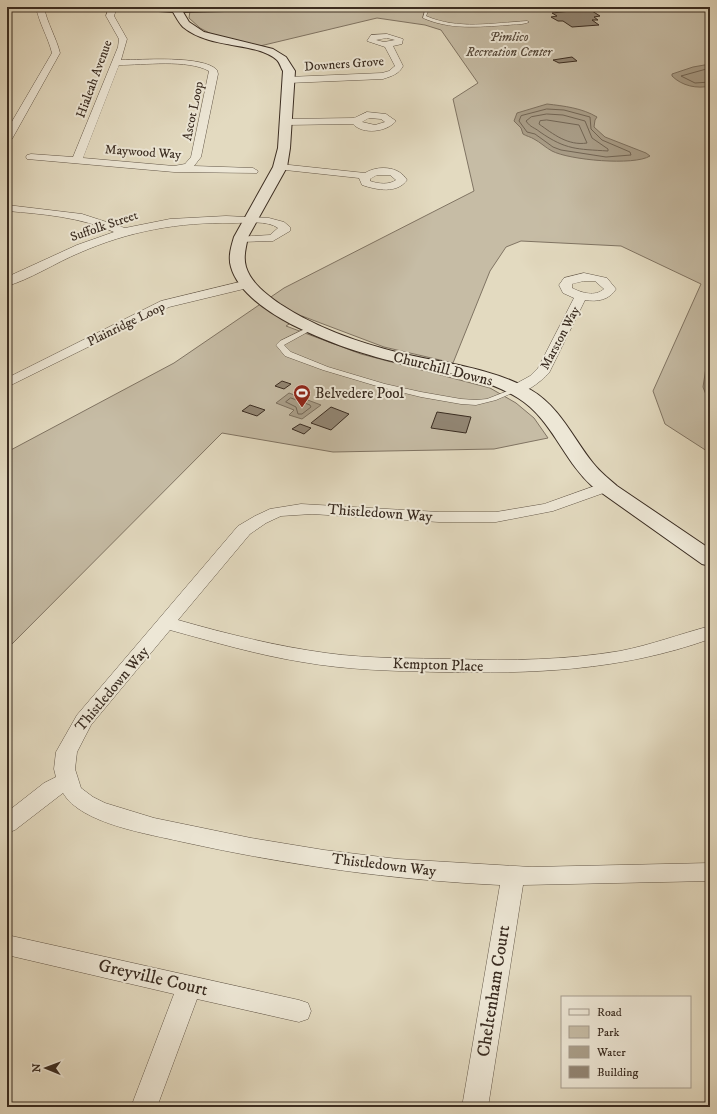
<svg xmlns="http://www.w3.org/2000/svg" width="717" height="1114" viewBox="0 0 717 1114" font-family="'IM FELL DW Pica',serif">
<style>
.green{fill:#c6bca5;stroke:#807463}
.water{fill:#aa9f8a;stroke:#7d7160}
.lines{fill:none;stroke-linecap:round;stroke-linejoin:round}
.shore{stroke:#726656;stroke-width:1}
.building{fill:#928674;stroke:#3a2c21}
.lane-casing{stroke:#645849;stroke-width:1}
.street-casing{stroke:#645849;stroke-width:1}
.secondary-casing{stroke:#3a2c21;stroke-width:2}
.lane{fill:#ede7d6;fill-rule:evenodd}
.street{fill:#ede7d6;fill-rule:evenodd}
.secondary{fill:#ede7d6;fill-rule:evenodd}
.labels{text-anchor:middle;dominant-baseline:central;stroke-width:4;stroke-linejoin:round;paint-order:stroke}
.far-park-label{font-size:13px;font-style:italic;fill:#56493b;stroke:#ede7d6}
.far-street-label{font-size:13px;fill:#3a2c21;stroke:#ede7d6}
.street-label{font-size:15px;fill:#3a2c21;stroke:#ede7d6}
.poi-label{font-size:15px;fill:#3a2c21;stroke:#ede7d6;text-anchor:start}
.near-street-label{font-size:18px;fill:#3a2c21;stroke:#ede7d6}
</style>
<rect width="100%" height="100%" fill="#e3dac0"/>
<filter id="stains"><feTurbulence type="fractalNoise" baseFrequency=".005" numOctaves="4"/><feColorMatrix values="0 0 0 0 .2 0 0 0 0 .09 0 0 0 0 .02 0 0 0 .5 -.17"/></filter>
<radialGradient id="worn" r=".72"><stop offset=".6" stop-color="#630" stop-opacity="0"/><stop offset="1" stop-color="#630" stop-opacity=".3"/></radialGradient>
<!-- green -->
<path class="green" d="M159,7H710V453L665,424L653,391L701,284L621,246L521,241L506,247L490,271L453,363L384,347L302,316L286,326L361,354L490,388L516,403L534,418L548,438L494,449L333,452L222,433L7,649V452L174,363L284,288L474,191L453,99L478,83L441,30L425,25L377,18L260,46L219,38L200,28L189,18L190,11Z"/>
<!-- water -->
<g class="water">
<path d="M710,64V86C697,89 682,86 672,76V74L693,67Z"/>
<path d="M547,104C564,106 582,108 597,117L595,120L594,127L605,137L646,153L650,156C634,166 569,160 552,151C546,148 540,142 534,139C531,137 526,136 523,134L521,128L514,121L517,113Z"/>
<path d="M710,359V405L703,387L707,361Z"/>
<path d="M289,393L321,405L302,419L289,415L294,410L276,403Z"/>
</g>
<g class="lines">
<!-- shore -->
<g class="shore">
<path d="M710,68L681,76L695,83L710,82"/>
<path d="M547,109L564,110L590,117L591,129L602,140L630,152L631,155L606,157L561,150L553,147L535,134L527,132L519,121L521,116Z"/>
<path d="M547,114L563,115L585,121L592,138L608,149V151C577,149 566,150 540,132C534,127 531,128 526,121L531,117Z"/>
<path d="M547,120L579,125L587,143C568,146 553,134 539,124L540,121Z"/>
<path d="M291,398L310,405L311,407L302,414H298L296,407L286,402Z"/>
</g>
</g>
<!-- building -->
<g class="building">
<path d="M565,7H581L586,11H592L600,16L594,17L598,20H592L599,25L572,27L563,21H558L551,17L557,16L552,13L571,11Z"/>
<path d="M572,57L577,61L559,63L553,60Z"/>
<path d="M282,381L291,384L284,389L275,386Z"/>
<path d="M250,405L265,410L257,416L242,411Z"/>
<path d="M331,407L349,414L331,430L311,423Z"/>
<path d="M437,412L471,417L466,433L431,428Z"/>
<path d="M300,424L311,428L304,434L292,429Z"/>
</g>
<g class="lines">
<!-- lane casing -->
<g class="lane-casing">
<g id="lane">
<path d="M426,7H430L426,16C458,30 493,23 527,21L529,22C523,25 515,24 508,25C478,27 450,30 423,18Z"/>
<path d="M311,326L314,328L313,329L284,345L291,352L328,367L385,384L421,392L461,399L476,400L487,399L515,388L519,390L496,400L476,405L461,404L421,397L380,387L323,370L285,356L276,345L280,341Z"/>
</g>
</g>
<!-- street casing -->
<g class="street-casing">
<g id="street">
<path d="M36,7H44C47,23 56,37 60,53L12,139L7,142V130L52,53C48,37 39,23 36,7Z"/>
<path d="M109,7H117L114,16L127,39L121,60C142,60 203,55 217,70L218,74L201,157L194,166L253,168L258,171L257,173L174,172L27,159L26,157L27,155L31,154L73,157L118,47L119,39L106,16ZM119,65C144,65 187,59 209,71L191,157L185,164L174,166L83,158Z"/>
<path d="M387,34L403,39L402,44L393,46L403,66C399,74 392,76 383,79L288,83L284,80L288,77L382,73L389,71L395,66L385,47L367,41L371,35ZM387,38L395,40L384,42L376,40Z"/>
<path d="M367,112L386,114L396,121C387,132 363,135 353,124L285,125L280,122L285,119L354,118ZM369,118L381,119L385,122L375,125L362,122Z"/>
<path d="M280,164L365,173C378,165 399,166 407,180C397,194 377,190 362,185L359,178L276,169L275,167L276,165ZM377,175H390L396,180C389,185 379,184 370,181V179Z"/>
<path d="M7,205L82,214L125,228L170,219L226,216L269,218L284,222L290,227V231L273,241L240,242L234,239L236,237L270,235L278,228C267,220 247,223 233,223C179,222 129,231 79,253C57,262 29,280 7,286V277L77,245L114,232C80,217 43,214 7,211Z"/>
<path d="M584,273L607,278L616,289C609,300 598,302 585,300L549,373C540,382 524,396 510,393L508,390L510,387L530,376L538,368L574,298L563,293L559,285L564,278ZM584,281H595L604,289C595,297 582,293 572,288V284Z"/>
<path d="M248,280L254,284L252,287L169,307L7,387V378L161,301Z"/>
<path d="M606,482L612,484L614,487L612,490L553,511L496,522H439L312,514L281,516L266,523L250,534L178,620C227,634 276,646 326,653C369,659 413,658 456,659C511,661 566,660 620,651C651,645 680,634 710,626V639C620,671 533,674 438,672C393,671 347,670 302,662C258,655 214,642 170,630L91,725L77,752L75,769L81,788L93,797L105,803L154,818L251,838L324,850L398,859L531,867L710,863V881L523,885L488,1107H462L500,885C393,880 288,865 183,842C149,834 81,824 63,793L15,830L7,833V812L44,783L56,777L54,769L56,752L77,715L238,526L255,516L270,509L301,504L439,512H496L544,504Z"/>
<path d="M7,935L299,1000L308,1003L311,1011L308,1019L299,1022L197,999L157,1107H131L174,994L7,955Z"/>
</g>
</g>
<!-- secondary casing -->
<g class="secondary-casing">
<path id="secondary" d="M139,7H268L263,10L183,12L189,22L204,32L273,49L286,57L295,71L290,148L287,167L248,237C246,247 243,257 246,267C251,283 267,295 280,304C318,329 365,345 409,355C450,364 494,369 531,390C560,407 573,438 593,463C600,472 609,479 617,486L710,549V566L702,564L592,486C563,460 552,419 518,398C476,372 422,370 376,357C333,345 244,313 231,267C228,257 231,247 234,237L273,167L278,148L283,71C281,68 280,63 277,60C255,41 211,50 183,27C179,23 176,17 173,12L144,10Z"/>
</g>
<!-- lane -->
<use href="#lane" class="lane"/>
<!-- street -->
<use href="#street" class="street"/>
<!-- secondary -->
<use href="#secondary" class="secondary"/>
</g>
<!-- icons -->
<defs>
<g id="stadium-pin" transform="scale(0.9)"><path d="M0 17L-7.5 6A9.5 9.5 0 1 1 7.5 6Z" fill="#8f2418" stroke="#ede7d6"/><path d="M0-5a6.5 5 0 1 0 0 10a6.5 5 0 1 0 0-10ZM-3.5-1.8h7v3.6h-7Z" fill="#fff"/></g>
</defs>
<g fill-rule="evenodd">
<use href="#stadium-pin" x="302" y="393"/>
</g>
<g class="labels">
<!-- far-park labels -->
<g class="far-park-label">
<text x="509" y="37">Pimlico<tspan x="509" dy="15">Recreation Center</tspan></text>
</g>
<!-- far-street labels -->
<g class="far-street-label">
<text transform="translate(344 64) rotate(-4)">Downers Grove</text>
<text transform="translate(94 79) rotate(-70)">Hialeah Avenue</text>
<text transform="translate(193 111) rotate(-78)">Ascot Loop</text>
<text transform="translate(143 152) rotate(4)">Maywood Way</text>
<text transform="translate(104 226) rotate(-19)">Suffolk Street</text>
<text transform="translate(126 324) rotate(-26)">Plainridge Loop</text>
<text transform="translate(560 338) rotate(-62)">Marston Way</text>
</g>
<!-- street labels -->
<g class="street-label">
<text transform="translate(443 369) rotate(14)">Churchill Downs</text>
<text transform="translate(380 513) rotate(4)">Thistledown Way</text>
<text transform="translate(438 665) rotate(2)">Kempton Place</text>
<text transform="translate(112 689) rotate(-50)">Thistledown Way</text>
<text transform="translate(384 865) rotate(7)">Thistledown Way</text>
</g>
<!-- poi labels -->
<g class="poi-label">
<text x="315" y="393">Belvedere Pool</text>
</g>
<!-- near-street labels -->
<g class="near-street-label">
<text transform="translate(153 978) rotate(13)">Greyville Court</text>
<text transform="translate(494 991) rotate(-81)">Cheltenham Court</text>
</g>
</g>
<!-- margin -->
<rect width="717" height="1114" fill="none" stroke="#e3dac0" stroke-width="24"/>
<rect x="8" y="8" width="701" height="1098" fill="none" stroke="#3a2c21" stroke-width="2"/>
<rect x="12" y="12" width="693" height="1090" fill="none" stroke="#3a2c21"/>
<!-- legend -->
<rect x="561" y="996" width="130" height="92" fill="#ede7d6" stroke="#a59c8e"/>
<rect x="569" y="1009" width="20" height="6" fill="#ede7d6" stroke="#a59c8e"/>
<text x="597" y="1016" font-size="12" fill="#3a2c21">Road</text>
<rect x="569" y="1026" width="20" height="12" fill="#c6bca5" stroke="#a59c8e"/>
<text x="597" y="1036" font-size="12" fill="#3a2c21">Park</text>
<rect x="569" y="1046" width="20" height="12" fill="#aa9f8a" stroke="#a59c8e"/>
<text x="597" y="1056" font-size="12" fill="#3a2c21">Water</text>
<rect x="569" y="1066" width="20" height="12" fill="#928674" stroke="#a59c8e"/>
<text x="597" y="1076" font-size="12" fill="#3a2c21">Building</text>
<!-- north arrow -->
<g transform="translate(46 1068) rotate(271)" stroke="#ede7d6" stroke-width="3" paint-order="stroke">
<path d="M0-3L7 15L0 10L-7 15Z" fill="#3a2c21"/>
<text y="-6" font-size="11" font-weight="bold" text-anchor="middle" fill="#3a2c21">N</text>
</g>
<rect width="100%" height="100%" filter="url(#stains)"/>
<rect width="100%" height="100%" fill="url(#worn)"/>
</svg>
